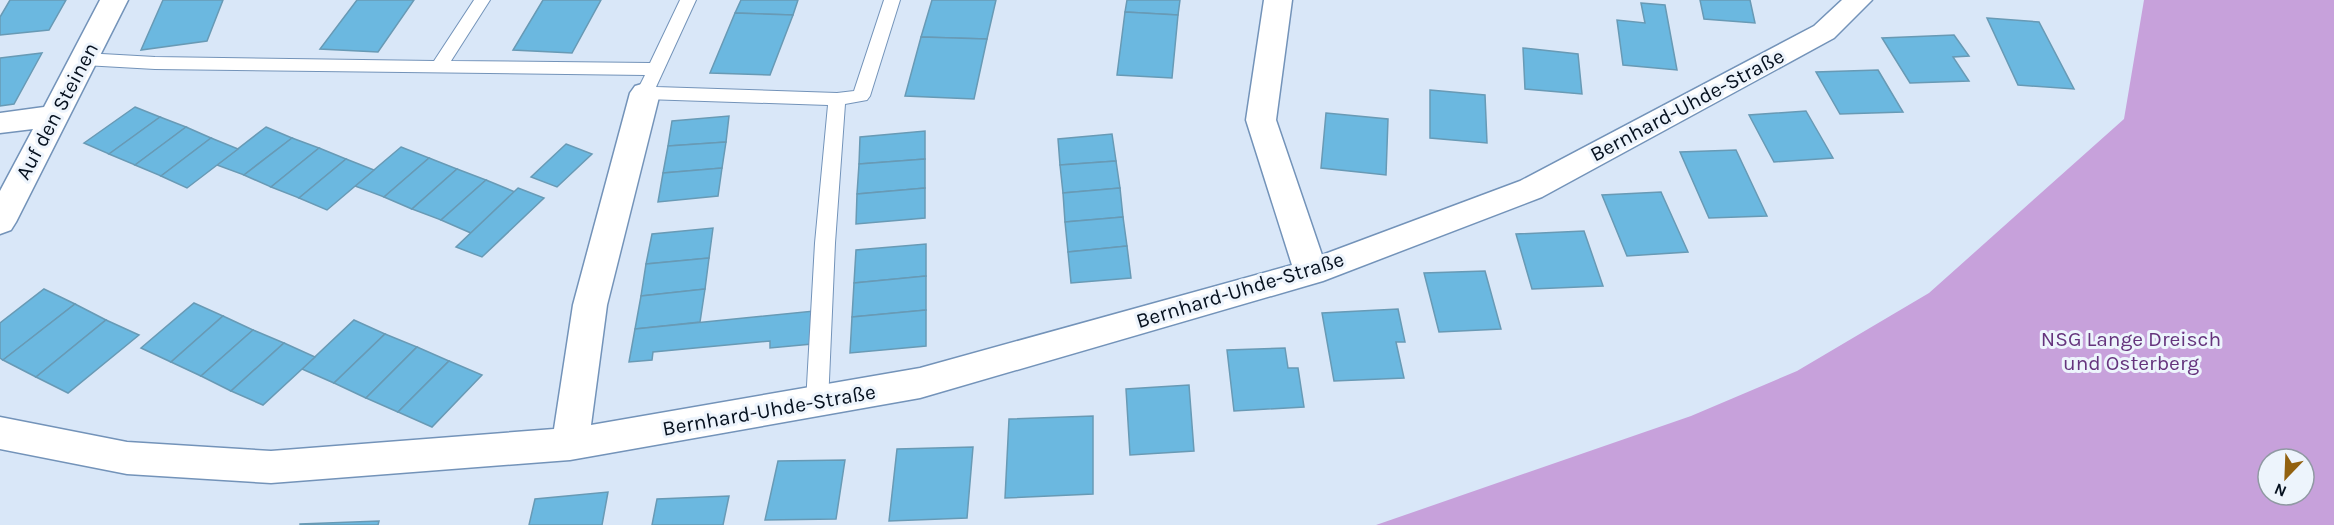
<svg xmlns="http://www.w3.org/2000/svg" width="2334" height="525" viewBox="0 0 2334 525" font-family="Karla,sans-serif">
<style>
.green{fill:#c7a1db;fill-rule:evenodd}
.building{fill:#6bb8e0;stroke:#689ab5;stroke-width:1.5}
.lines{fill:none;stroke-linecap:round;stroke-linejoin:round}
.service-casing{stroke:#7393b9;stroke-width:2}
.minor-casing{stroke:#7393b9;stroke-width:3}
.service{fill:#fff;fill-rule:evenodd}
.minor{fill:#fff;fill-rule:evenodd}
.labels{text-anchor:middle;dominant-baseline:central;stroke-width:6;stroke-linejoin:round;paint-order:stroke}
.street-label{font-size:21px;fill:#05101e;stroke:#edf4fc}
.park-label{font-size:21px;fill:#65347d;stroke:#edf4fc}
</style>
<rect width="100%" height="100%" fill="#d9e7f8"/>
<!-- green -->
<path class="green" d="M2144,0H2334V525H1376L1691,416L1797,371L1929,293L2124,119ZM2268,459H2304V495H2268Z"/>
<!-- building -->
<g class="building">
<path d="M10,0H66L49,30L0,35V17Z"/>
<path d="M163,0H223L207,41L141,50Z"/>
<path d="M357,0H414L378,52L320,49Z"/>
<path d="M543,0H601L572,53L513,50Z"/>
<path d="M741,0H798L793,15L735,13Z"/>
<path d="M932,0H996L987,39L921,37Z"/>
<path d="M1127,0H1180L1178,15L1125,12Z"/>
<path d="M1700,0H1750L1755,23L1704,19Z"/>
<path d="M1641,3L1665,5L1677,70L1623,65L1617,20L1645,23Z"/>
<path d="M1125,12L1178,15L1172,78L1117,75Z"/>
<path d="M735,13L793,15L770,75L710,73Z"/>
<path d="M1987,18L2039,22L2074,89L2018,85Z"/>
<path d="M1954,35L1969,56L1953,57L1969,81L1910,83L1882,38Z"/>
<path d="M921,37L987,39L974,99L905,96Z"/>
<path d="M1523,48L1578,54L1582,94L1525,89Z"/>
<path d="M42,53L14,104L0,106V58Z"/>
<path d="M1878,70L1903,112L1840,114L1816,72Z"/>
<path d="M1430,90L1485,95L1487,143L1430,138Z"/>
<path d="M135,107L160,117L109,154L84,143Z"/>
<path d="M1806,111L1833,158L1774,162L1749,115Z"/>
<path d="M1326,113L1388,119L1386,175L1321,168Z"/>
<path d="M729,116L726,142L668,146L672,121Z"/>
<path d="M160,117L186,127L135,165L109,154Z"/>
<path d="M186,127L211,138L161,176L135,165Z"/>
<path d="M266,127L292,138L244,175L217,165Z"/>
<path d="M925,131V159L859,164L860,137Z"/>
<path d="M1112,134L1116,161L1060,165L1058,139Z"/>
<path d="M211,138L238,149L187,188L161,176Z"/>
<path d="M292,138L319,148L271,187L244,175Z"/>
<path d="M726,142L722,168L663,173L668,146Z"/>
<path d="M566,144L592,154L557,187L531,177Z"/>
<path d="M401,147L429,158L384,197L355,186Z"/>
<path d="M319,148L346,159L299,198L271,187Z"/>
<path d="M1736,150L1767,216L1709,218L1680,152Z"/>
<path d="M429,158L457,169L412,209L384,197Z"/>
<path d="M346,159L374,170L327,210L299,198Z"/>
<path d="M925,159V188L857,194L859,164Z"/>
<path d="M1116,161L1120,188L1063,193L1060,165Z"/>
<path d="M722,168L718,196L658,202L663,173Z"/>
<path d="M457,169L486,180L441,220L412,209Z"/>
<path d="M486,180L515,192L471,233L441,220Z"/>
<path d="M518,188L544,198L482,257L456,247Z"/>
<path d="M925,188V218L856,224L857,194Z"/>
<path d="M1120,188L1123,217L1065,222L1063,193Z"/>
<path d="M1661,192L1688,252L1627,256L1602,195Z"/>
<path d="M1123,217L1127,246L1068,252L1065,222Z"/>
<path d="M713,228L709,258L646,264L652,234Z"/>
<path d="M1584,231L1603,286L1532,289L1516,234Z"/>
<path d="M926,244V276L854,283L856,250Z"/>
<path d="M1127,246L1131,278L1071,283L1068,252Z"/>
<path d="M709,258L705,289L641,296L646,264Z"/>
<path d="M1485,271L1501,329L1439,332L1424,273Z"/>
<path d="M926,276V310L852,317L854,283Z"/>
<path d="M44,289L75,304L3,360L0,358V323Z"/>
<path d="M705,289L700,322L635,329L641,296Z"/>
<path d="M194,303L223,316L171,362L141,348Z"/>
<path d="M75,304L106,320L36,377L3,360Z"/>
<path d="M1398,309L1405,342H1396L1404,378L1334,381L1322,313Z"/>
<path d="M926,310V346L850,353L852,317Z"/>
<path d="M814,311L812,344L770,348V341L653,352L652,360L629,362L635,329Z"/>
<path d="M223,316L253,330L201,376L171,362Z"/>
<path d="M106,320L139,335L68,393L36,377Z"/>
<path d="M354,320L385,334L334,383L302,369Z"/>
<path d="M253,330L284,343L231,391L201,376Z"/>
<path d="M385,334L417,347L366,398L334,383Z"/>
<path d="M284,343L315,357L263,405L231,391Z"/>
<path d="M417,347L449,361L398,412L366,398Z"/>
<path d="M1285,348L1288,368H1298L1304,407L1234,411L1227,350Z"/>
<path d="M449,361L482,375L432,427L398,412Z"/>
<path d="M1189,385L1194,451L1130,455L1126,389Z"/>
<path d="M1093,416V494L1005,498L1009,419Z"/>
<path d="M973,447L967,518L889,521L897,449Z"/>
<path d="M845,460L836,519L765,520L778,461Z"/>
<path d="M608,492L602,525H529L535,499Z"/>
<path d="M729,496L723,525H652L657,499Z"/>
<path d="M379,521L378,525H300V524Z"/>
</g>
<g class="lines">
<!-- service casing -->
<g class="service-casing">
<path id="service" d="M474,0H490L451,61L650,63L680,0H696L656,87L837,93L854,91L884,0H900L870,96L867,100L845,104L835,243L828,403L825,409L817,412L809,409L806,403L815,243L828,105L645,99L636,93L645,75L155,69L84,65L76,59L84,53L155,57L434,61Z"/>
</g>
<!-- minor casing -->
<g class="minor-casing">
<g id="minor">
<path d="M100,0H128L16,222L11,230L0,234V191L33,129L0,133V113L44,107Z"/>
<path d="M1264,0H1292L1276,120L1322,255L1520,181L1814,26L1842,0H1872L1834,38L1542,197L1323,281L920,398L570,460L271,483L127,474L0,449V417L127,442L271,451L554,429L573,305L630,93L635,86L645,83L655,86L660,93L607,305L591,425L920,368L1292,265L1246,120Z"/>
</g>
</g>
<!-- service -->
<use href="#service" class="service"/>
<!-- minor -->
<use href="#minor" class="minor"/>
</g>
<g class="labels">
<!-- street labels -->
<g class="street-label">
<text transform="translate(1687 105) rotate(-28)">Bernhard-Uhde-Straße</text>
<text transform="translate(57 111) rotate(-62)">Auf den Steinen</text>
<text transform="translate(1240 290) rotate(-17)">Bernhard-Uhde-Straße</text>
<text transform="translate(769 410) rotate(-10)">Bernhard-Uhde-Straße</text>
</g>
<!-- park labels -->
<g class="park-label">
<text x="2131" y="339">NSG Lange Dreisch<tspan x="2131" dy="24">und Osterberg</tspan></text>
</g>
</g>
<!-- north arrow -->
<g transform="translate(2286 477) rotate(203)"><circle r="28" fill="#edf4fc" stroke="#9099a3" stroke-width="1.5"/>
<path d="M0-4.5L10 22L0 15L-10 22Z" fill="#926110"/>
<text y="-9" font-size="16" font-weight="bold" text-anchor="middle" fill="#05101e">N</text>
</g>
</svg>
